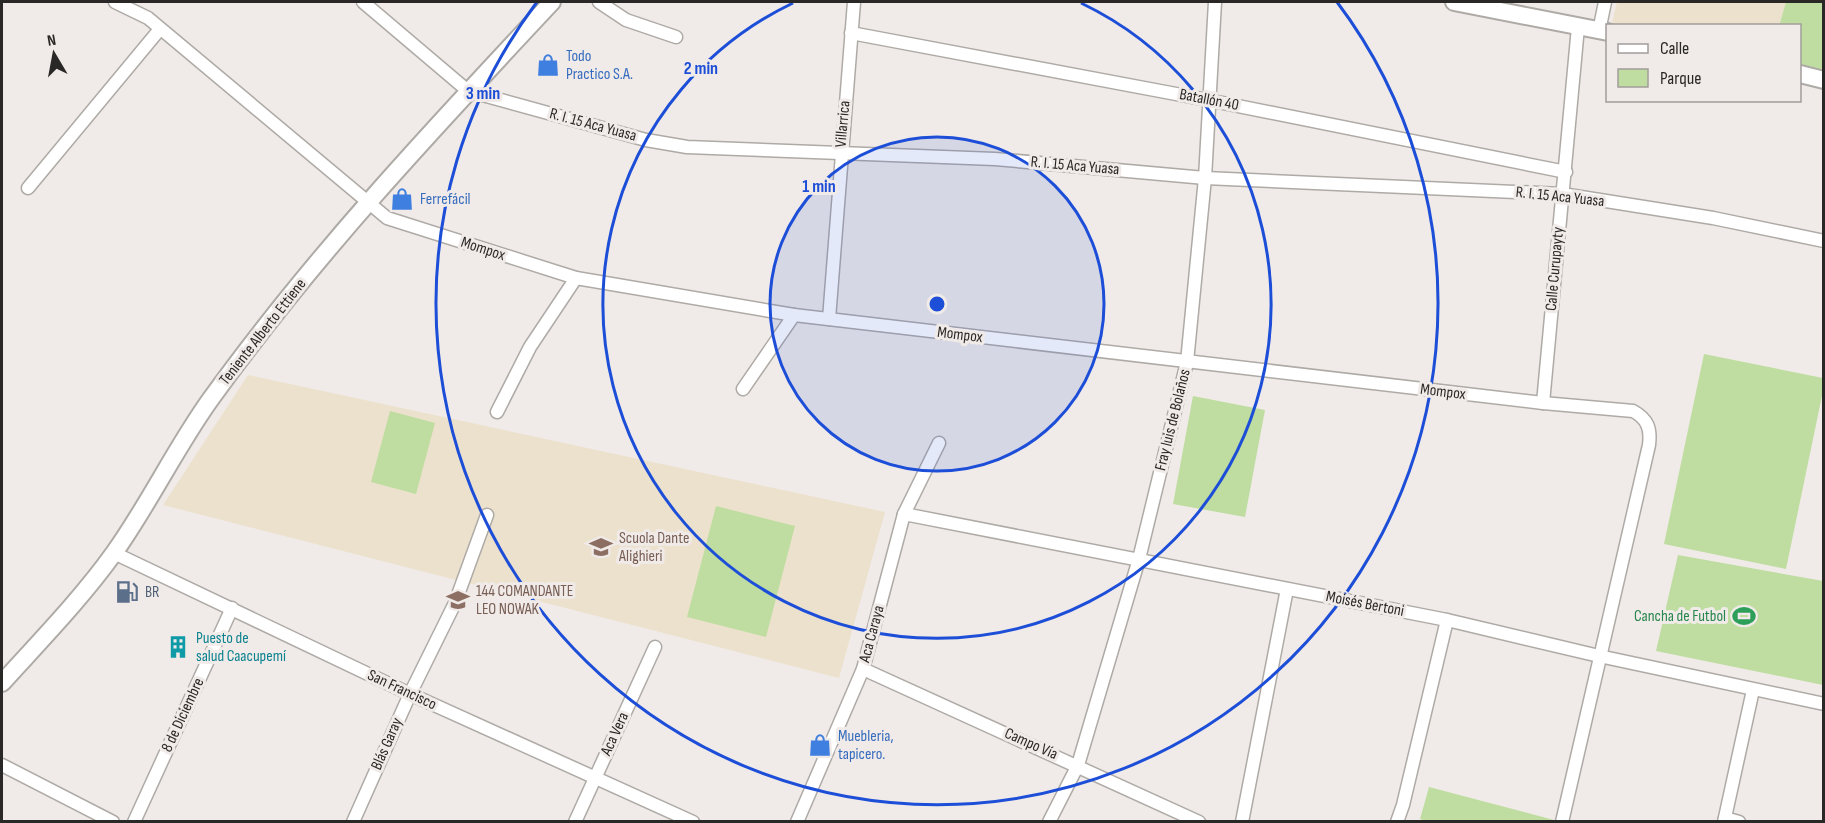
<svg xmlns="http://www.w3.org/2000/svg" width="1825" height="823" viewBox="0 0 1825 823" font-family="'Sofia Sans Condensed',sans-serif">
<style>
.education{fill:#ece1cd}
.park{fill:#bfdda0}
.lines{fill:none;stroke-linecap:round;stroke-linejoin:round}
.street-casing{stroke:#aeaaa6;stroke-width:15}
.secondary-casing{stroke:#aeaaa6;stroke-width:20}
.street{stroke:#fff;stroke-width:12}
.secondary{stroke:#fff;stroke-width:16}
.ring{fill:none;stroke:#1d4ed8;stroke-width:3}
.labels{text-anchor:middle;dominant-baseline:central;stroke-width:6;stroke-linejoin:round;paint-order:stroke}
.shop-label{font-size:16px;fill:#366cbe;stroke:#f0ebe8;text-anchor:start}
.street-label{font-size:16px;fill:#2a2827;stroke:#f0ebe8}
.education-label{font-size:16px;fill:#785e54;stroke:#f0ebe8;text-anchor:start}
.service-label{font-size:16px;fill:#4e5e75;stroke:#f0ebe8;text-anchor:start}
.leisure-label{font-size:16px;fill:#27864d;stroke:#f0ebe8;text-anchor:end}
.culture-label{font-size:16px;fill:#0d838f;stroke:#f0ebe8;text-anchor:start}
.centre{fill:#1d4ed8;stroke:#f0ebe8;stroke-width:3}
.ring-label{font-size:18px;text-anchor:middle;font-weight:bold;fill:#1d4ed8;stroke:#f0ebe8;stroke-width:6;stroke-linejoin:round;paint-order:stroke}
</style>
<rect width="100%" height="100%" fill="#f0ebe8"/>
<!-- education -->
<g class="education">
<path d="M1617,2H1786L1779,25L1623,26L1612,23Z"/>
<path d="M248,375L885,512L839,678L163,505Z"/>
</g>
<!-- park -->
<g class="park">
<path d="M1786,2H1823V78L1800,71V26H1779Z"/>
<path d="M1704,354L1823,378V391L1786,569L1664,544Z"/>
<path d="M1193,396L1265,410L1245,517L1173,504Z"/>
<path d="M390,411L435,423L416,494L371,482Z"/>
<path d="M716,506L795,526L766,637L687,617Z"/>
<path d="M1678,555L1823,581V685L1656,651Z"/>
<path d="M1429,787L1554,820V821L1429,822L1420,819Z"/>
</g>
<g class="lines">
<!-- street casing -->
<g class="street-casing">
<g id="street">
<path d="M115,2L148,18L387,218L576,278L794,315L1543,403L1633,411C1648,419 1651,429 1649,445L1562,822"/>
<path d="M363,2L468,91L646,140L687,147L995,159L1205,178L1562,194L1713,218L1824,241"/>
<path d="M599,2L626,20L676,37"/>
<path d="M1599,31L1605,2"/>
<path d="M851,33L1208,100L1566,172"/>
<path d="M28,188L160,29"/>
<path d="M829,319L854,2"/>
<path d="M743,389L794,315"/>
<path d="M1543,403L1578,27"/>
<path d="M497,412L530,347L576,278"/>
<path d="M904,514L1447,620L1599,656L1824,704"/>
<path d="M114,553L410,694L693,822"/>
<path d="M863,669L1199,822"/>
<path d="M2,765L113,822"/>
<path d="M1725,818L1739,822"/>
<path d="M134,822L232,608"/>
<path d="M353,822L410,694L455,603L487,515"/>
<path d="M575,822L655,647"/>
<path d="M797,822L863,669L904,514L939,443"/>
<path d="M1049,822L1078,765L1139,559L1187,362L1205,178L1215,2"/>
<path d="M1242,822L1287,589"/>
<path d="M1397,822L1403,805L1447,620"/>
<path d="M1724,822L1753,690"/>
</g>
</g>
<!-- secondary casing -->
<g class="secondary-casing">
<g id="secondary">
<path d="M1454,2L1608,32"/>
<path d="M1800,74L1824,80"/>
<path d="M2,683C40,641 81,599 114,553C149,504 175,449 210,400C312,258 433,129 552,2"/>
</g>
</g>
<!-- street -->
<use href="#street" class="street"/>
<!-- secondary -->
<use href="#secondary" class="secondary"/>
</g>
<!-- distance rings -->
<circle cx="937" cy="304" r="167" fill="#1d4ed8" fill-opacity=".12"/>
<g class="ring">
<circle cx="937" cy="304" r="167"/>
<path d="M1081 3A334 334 0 1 1 793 3"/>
<path d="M1337 2A501 501 0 1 1 537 2"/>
</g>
<!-- icons -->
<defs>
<g id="shop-bare" transform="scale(1.8)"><path d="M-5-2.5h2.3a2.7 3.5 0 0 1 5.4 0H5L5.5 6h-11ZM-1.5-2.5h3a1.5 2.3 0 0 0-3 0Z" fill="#3f7fe0" stroke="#f0ebe8" stroke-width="2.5" paint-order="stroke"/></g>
<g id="school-bare" transform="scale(1.8)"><path d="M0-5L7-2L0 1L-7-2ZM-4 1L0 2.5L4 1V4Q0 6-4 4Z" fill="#8d6e63" stroke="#f0ebe8" stroke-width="2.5" paint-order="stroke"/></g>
<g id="fuel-bare" transform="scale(1.8)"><path d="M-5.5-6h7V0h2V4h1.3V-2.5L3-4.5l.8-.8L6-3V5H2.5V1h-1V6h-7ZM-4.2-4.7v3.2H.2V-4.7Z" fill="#5c6f8a" stroke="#f0ebe8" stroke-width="2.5" paint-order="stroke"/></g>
<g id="stadium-bare" transform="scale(1.8)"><path d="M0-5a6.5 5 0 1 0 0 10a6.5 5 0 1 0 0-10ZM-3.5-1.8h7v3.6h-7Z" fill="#2e9e5b" stroke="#f0ebe8" stroke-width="2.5" paint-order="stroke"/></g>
<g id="building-bare" transform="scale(1.8)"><path d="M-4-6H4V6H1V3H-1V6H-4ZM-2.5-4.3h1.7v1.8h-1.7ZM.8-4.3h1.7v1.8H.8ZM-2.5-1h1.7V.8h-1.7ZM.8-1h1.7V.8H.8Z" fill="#0f9aa8" stroke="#f0ebe8" stroke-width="2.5" paint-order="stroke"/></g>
</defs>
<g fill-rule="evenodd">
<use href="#shop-bare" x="548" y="65"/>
<use href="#shop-bare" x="402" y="199"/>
<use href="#school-bare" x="601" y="547"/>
<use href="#fuel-bare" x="127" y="592"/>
<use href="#school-bare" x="458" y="600"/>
<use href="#stadium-bare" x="1744" y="616"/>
<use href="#building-bare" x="178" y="647"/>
<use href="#shop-bare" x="820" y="745"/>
</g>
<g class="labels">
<!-- shop labels -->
<g class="shop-label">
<text x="566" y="56">Todo<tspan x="566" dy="18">Practico S.A.</tspan></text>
<text x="420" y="199">Ferrefácil</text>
<text x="838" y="736">Muebleria,<tspan x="838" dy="18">tapicero.</tspan></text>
</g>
<!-- street labels -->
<g class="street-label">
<text transform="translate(1209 100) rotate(11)">Batallón 40</text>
<text transform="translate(843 124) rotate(-85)">Villarrica</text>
<text transform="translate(593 125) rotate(15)">R. I. 15 Aca Yuasa</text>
<text transform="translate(1075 166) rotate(5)">R. I. 15 Aca Yuasa</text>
<text transform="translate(1560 197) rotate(6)">R. I. 15 Aca Yuasa</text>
<text transform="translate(483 249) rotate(18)">Mompox</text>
<text transform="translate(1555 269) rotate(-85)">Calle Curupayty</text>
<text transform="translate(263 332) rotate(-52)">Teniente Alberto Ettiene</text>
<text transform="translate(960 335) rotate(7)">Mompox</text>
<text transform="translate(1443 392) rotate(7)">Mompox</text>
<text transform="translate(1173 420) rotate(-76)">Fray luis de Bolaños</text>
<text transform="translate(1365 604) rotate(11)">Moisés Bertoni</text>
<text transform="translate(872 634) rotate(-75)">Aca Caraya</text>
<text transform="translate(402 690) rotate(25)">San Francisco</text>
<text transform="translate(183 715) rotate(-65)">8 de Diciembre</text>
<text transform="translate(615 734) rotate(-65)">Aca Vera</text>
<text transform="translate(387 744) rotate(-66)">Blás Garay</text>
<text transform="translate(1031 744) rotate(24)">Campo Vía</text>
</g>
<!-- education labels -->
<g class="education-label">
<text x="619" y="538">Scuola Dante<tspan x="619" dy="18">Alighieri</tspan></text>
<text x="476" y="591">144 COMANDANTE<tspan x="476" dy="18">LEO NOWAK</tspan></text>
</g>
<!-- service labels -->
<g class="service-label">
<text x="145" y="592">BR</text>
</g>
<!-- leisure labels -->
<g class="leisure-label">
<text x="1726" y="616">Cancha de Futbol</text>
</g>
<!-- culture labels -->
<g class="culture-label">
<text x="196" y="638">Puesto de<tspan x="196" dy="18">salud Caacupemí</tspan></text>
</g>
</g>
<circle cx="937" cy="304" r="9" class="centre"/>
<g class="ring-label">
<text x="701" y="74">2 min</text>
<text x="483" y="99">3 min</text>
<text x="819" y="192">1 min</text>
</g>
<!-- border -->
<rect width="1825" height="823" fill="none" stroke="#2a2827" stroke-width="6"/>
<!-- legend -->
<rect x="1606" y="24" width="195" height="78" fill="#f0ebe8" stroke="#a19d9b" stroke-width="1.5"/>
<rect x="1618" y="44" width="30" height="9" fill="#ffffff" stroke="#a19d9b" stroke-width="1.5"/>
<text x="1660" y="54" font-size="18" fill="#2a2827">Calle</text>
<rect x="1618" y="69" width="30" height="18" fill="#bfdda0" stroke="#a19d9b" stroke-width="1.5"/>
<text x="1660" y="84" font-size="18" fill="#2a2827">Parque</text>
<!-- north arrow -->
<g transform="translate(54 54) rotate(350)" stroke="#f0ebe8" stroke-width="4.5" paint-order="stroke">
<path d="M0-4.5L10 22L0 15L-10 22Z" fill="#2a2827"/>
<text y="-9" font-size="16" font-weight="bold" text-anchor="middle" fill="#2a2827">N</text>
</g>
</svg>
